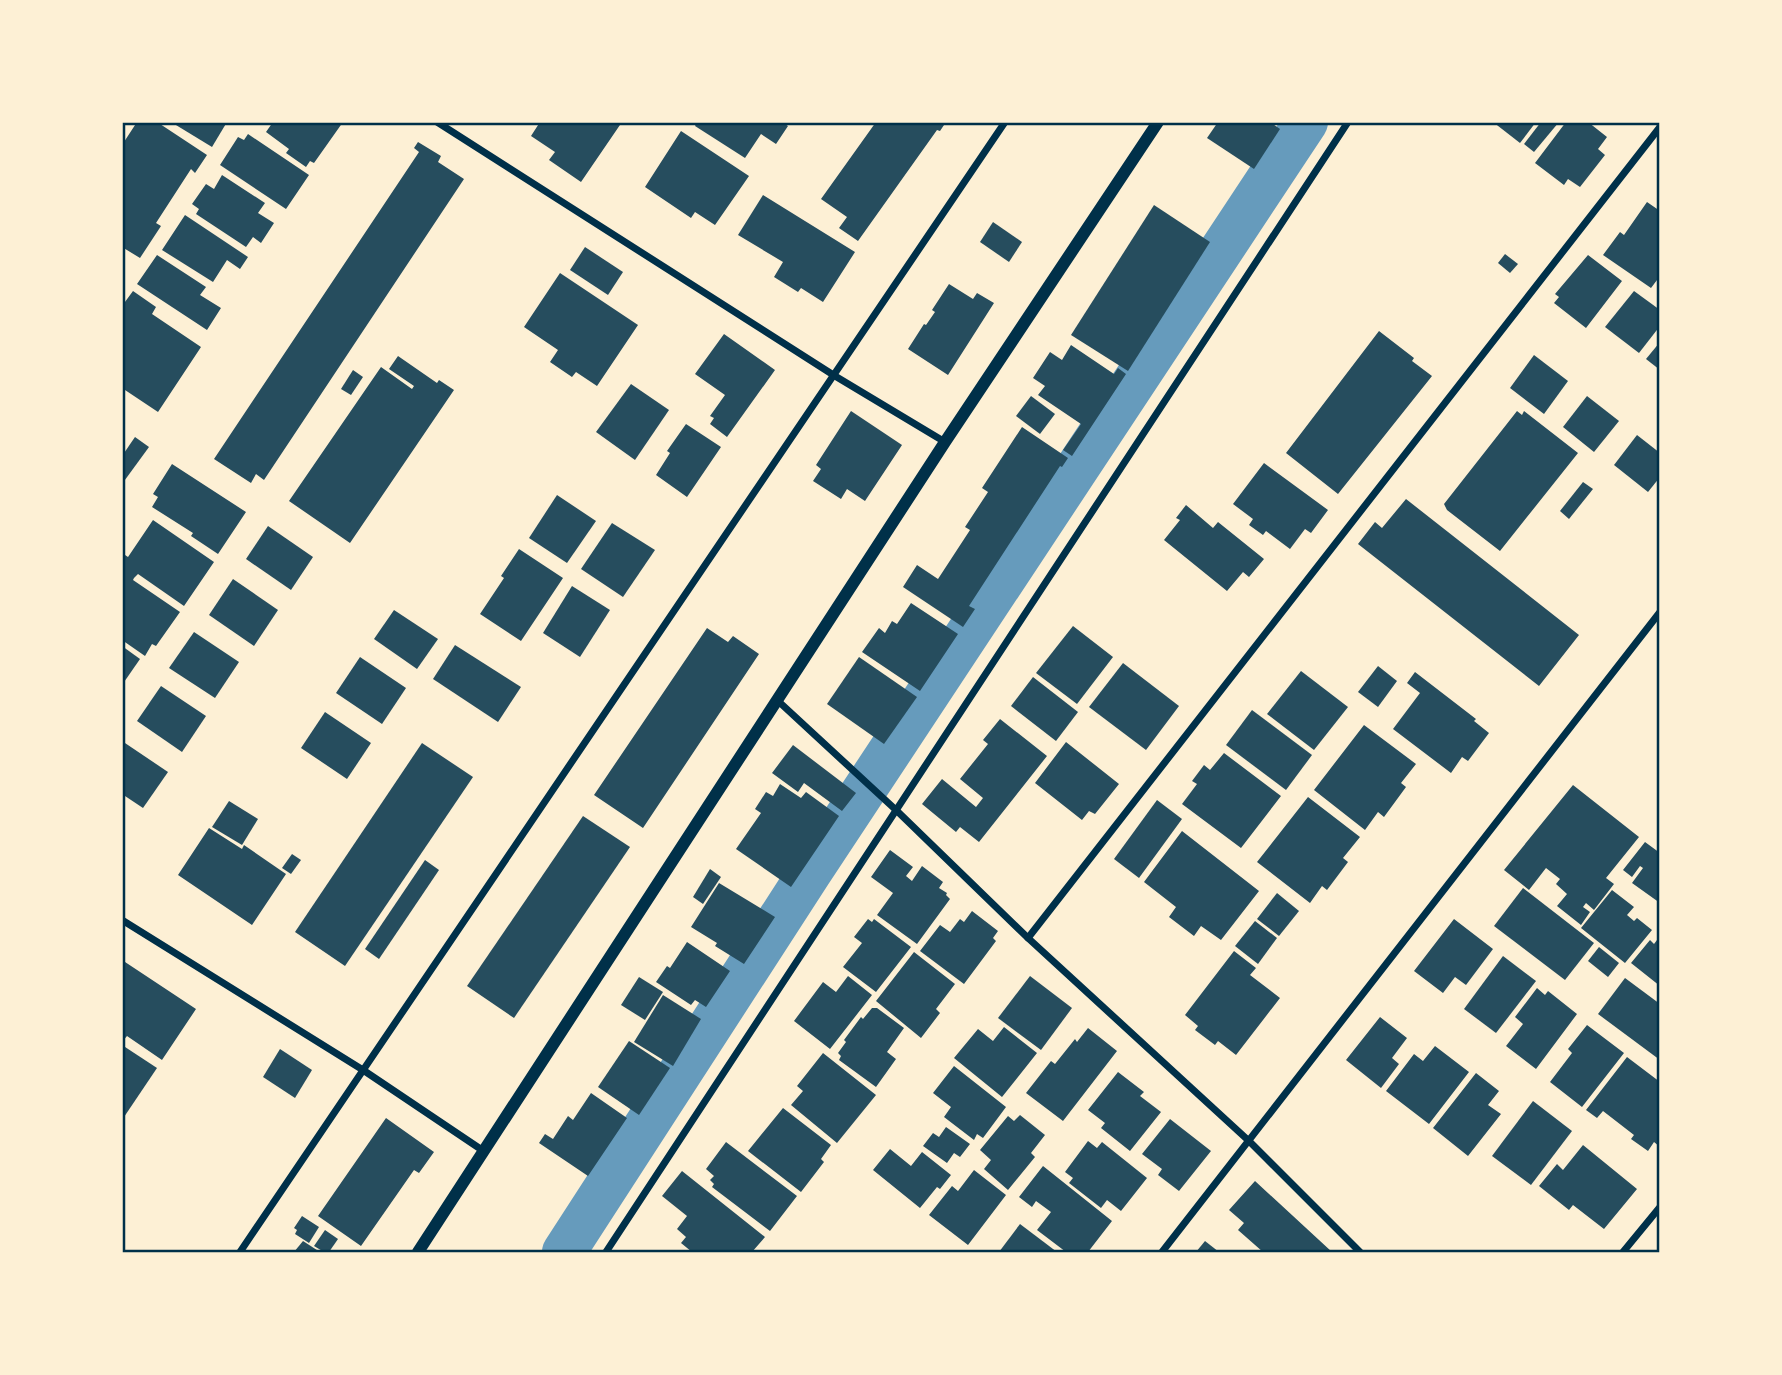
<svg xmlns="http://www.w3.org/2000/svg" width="1782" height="1375" viewBox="0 0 1782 1375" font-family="'Sofia Sans Condensed',sans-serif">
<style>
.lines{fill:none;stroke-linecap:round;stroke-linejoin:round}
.canal{stroke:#669bbc;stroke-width:44}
.building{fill:#264d5e}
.minor{stroke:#003049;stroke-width:7}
.tertiary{stroke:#003049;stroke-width:12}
.neatline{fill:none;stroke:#003049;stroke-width:2.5}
</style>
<rect width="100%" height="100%" fill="#fdf0d5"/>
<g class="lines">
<!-- canal -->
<path class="canal" d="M564,1252L810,872L1306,122"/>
</g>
<!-- building -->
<g class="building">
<path d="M137,122H157L207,155L195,173L191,169L156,223L161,226L140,258L122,247V145Z"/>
<path d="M171,122H227L212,147Z"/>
<path d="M273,122H343L314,163L310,161L306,167L286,153L289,149L266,132Z"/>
<path d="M540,122H622L581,182L549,160L555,152L531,136Z"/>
<path d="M697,122H782L788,126L776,144L761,134L745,158L695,126Z"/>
<path d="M876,122H946L940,131L937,130L858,241L839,228L847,217L821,199Z"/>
<path d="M1218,122H1270L1280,129L1254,169L1207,138Z"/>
<path d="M1493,122H1536L1520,143Z"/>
<path d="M1541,122H1559L1534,152L1524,144Z"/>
<path d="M1566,122H1588L1607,137L1598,149L1605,155L1580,187L1568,179L1564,185L1535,163Z"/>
<path d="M681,131L749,176L715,225L695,212L691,218L645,187Z"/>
<path d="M248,134L309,175L286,209L220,165L238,137L244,140Z"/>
<path d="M418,142L441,156L438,162L464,179L264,480L256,474L251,483L214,459L419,152L414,148Z"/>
<path d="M222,175L265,203L258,213L274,223L261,243L253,237L246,247L196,214L199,209L192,204L206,184L214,189Z"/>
<path d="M763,195L855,252L823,302L801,288L798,292L774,277L783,262L738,235Z"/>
<path d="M1647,202L1660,211V276L1651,288L1603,255L1620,232L1624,235Z"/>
<path d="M1154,205L1210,242L1128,371L1071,335Z"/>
<path d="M185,215L248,257L240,269L227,260L213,282L162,250Z"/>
<path d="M993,222L1022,242L1009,262L980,242Z"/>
<path d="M585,247L623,272L608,295L570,270Z"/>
<path d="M1505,254L1518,264L1510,273L1498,263Z"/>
<path d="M157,255L206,287L200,295L221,308L207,330L137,284Z"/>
<path d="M1588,255L1622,281L1586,328L1554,303L1559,297L1555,294Z"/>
<path d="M560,273L638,325L597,386L576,372L572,377L550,362L558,350L524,327Z"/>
<path d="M949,284L973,299L977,293L994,303L948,375L908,349L924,324L926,325L935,312L932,310Z"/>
<path d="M133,291L156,307L152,314L201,347L158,412L122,388V306Z"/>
<path d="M1634,291L1660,310V326L1639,353L1605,327Z"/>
<path d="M1379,331L1414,358L1412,361L1432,376L1338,494L1286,453Z"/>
<path d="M724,334L775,370L727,437L710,424L714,418L710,416L725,395L695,374Z"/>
<path d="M1660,342V370L1646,359Z"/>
<path d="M1071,345L1114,374L1118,368L1126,374L1072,456L1063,450L1081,424L1038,395L1045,386L1033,378L1050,352L1062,360Z"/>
<path d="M1534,355L1568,381L1544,414L1510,388Z"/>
<path d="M398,356L437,383L439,380L454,390L350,543L289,501L381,367L412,389L414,386L389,369Z"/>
<path d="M353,370L363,377L351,395L341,389Z"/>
<path d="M631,384L669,410L635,460L596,432Z"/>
<path d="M1031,396L1055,414L1040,434L1016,416Z"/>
<path d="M1587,396L1619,421L1594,452L1563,427Z"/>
<path d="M851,411L902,445L865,501L847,489L841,499L813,481L821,469L816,465Z"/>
<path d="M1517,411L1522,415L1524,411L1578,453L1500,551L1447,510L1444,504Z"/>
<path d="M686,424L721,447L687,497L656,475L670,453L667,451Z"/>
<path d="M1022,427L1068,458L1062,467L1060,466L969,606L975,609L963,627L903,587L917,565L938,579L970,530L965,527L988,492L982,488Z"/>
<path d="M1637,435L1660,453V477L1648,492L1614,465Z"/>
<path d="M135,437L149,447L122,484V456Z"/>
<path d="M1264,463L1328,510L1311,533L1305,529L1290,549L1266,531L1263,535L1249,525L1253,519L1233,504Z"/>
<path d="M172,464L246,512L218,554L191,536L193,533L152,507L158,497L153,494Z"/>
<path d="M1583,482L1593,489L1569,519L1560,511Z"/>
<path d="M557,495L596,521L567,563L529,538Z"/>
<path d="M1406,499L1579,635L1539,686L1358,544L1375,522L1382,528Z"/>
<path d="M1186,505L1213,528L1218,522L1264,559L1249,577L1243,572L1227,591L1164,540L1180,520L1176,518Z"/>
<path d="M153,520L214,562L184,606L138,574L134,578L133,580L180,612L156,646L152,644L145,656L122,640V553L128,557Z"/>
<path d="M612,523L655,550L623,597L581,569Z"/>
<path d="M268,526L313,557L291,590L246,559Z"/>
<path d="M519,549L563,578L521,641L480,614L504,578L501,576Z"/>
<path d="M233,579L278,610L254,646L209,615Z"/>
<path d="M572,586L610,610L580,657L543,633Z"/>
<path d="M911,603L958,634L920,691L862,652L879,628L885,633L892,621L897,624Z"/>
<path d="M394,610L438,639L417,669L374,639Z"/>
<path d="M1073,626L1113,657L1077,704L1036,673Z"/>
<path d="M707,628L728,642L733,636L759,654L643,828L594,795Z"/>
<path d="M194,632L239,662L215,698L169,668Z"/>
<path d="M455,645L521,687L498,722L433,679Z"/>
<path d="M122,646L140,659L122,685Z"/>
<path d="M360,657L406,688L382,724L336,693Z"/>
<path d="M859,657L917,697L884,744L827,704Z"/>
<path d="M1123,663L1179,706L1146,750L1089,707Z"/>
<path d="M1378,666L1397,681L1378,707L1358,692Z"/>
<path d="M1301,671L1348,707L1314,750L1267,714Z"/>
<path d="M1415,672L1476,719L1474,721L1489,733L1468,761L1462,757L1451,773L1393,729L1420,693L1407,683Z"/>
<path d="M1033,677L1078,712L1056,741L1011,706Z"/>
<path d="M161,686L206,716L182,752L137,721Z"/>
<path d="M1252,710L1312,755L1286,790L1226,745Z"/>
<path d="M325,712L371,743L347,779L301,748Z"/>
<path d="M1000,719L1047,756L979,842L960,827L956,832L922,804L942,779L976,807L983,798L960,779L988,744L983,740Z"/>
<path d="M1364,725L1416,764L1401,783L1406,787L1384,817L1378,812L1365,830L1314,790Z"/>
<path d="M122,741L168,772L143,808L122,794Z"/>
<path d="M1066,742L1119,784L1095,814L1089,811L1082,820L1035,783Z"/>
<path d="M422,743L473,777L345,966L295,932Z"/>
<path d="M793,745L856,793L842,811L804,783L798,792L772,773Z"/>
<path d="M1224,753L1281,796L1241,848L1182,804L1197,784L1192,781L1204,765L1210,770Z"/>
<path d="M780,784L801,798L806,792L839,816L791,887L736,849L761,813L755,809L766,792L773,796Z"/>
<path d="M1573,785L1639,837L1606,878L1614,884L1594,910L1586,903L1583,907L1590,912L1581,925L1557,906L1567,894L1556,884L1560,879L1546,868L1529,890L1504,870Z"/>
<path d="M1308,797L1360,837L1343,858L1348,862L1327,890L1322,886L1310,903L1257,862Z"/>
<path d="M1157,800L1182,819L1139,878L1114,859Z"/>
<path d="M229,801L258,819L242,845L212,827Z"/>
<path d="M583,816L630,847L514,1018L467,986Z"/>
<path d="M209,828L242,849L244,845L286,874L252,925L178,875Z"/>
<path d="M1182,831L1259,891L1221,940L1201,926L1194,936L1169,917L1176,907L1144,882Z"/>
<path d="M1645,842L1660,853V903L1632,883L1643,868L1640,866L1632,877L1623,870Z"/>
<path d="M890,850L913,867L906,876L912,881L922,866L943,882L939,888L947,893L946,895L950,899L917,944L877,915L893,893L871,877Z"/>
<path d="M292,854L301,860L291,874L282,868Z"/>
<path d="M425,860L439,870L379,959L365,949Z"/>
<path d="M710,869L721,877L703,904L693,897Z"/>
<path d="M719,883L775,917L744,964L715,946L717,943L691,927Z"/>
<path d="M1523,888L1594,943L1565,980L1494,926Z"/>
<path d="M1612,890L1634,907L1627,915L1634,921L1637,918L1652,930L1625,963L1581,928Z"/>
<path d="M1277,893L1299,911L1279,936L1257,919Z"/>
<path d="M972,911L998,931L993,938L996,941L964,984L920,951L940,925L950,932L960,919L964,922Z"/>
<path d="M868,919L872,922L874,919L911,947L876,992L843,967L862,943L854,937Z"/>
<path d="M1454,919L1493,949L1466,985L1455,977L1443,993L1414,971Z"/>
<path d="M1255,921L1277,938L1258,964L1235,946Z"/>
<path d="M1650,940L1654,944L1657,940L1660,942V986L1631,963Z"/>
<path d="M687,942L730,971L706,1007L695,1000L691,1005L656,982L667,966L670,968Z"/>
<path d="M1599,947L1619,963L1608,977L1588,961Z"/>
<path d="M1234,951L1256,968L1250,975L1280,998L1236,1055L1218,1041L1215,1045L1195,1030L1198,1026L1185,1015Z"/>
<path d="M914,952L955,984L936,1009L940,1013L921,1038L876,1001Z"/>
<path d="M1503,956L1536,981L1496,1033L1464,1009Z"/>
<path d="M122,960L196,1009L162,1060L127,1036L122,1042Z"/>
<path d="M848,976L872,995L830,1049L794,1021L823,982L836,992Z"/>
<path d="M1030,976L1072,1008L1041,1050L998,1018Z"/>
<path d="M639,977L663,992L645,1020L621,1005Z"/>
<path d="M1625,978L1660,1004V1060L1598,1014Z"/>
<path d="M1537,988L1545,995L1548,991L1577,1014L1536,1069L1506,1046L1523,1024L1515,1017Z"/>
<path d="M663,995L701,1019L673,1066L634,1042Z"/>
<path d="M872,1008H877L904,1028L887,1052L896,1059L876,1087L839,1060L841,1056L838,1053L846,1042L844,1040L861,1017L863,1019Z"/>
<path d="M1380,1017L1407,1038L1392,1058L1399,1064L1381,1088L1346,1060Z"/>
<path d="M1587,1025L1624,1053L1582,1107L1550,1082L1572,1053L1568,1049Z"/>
<path d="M1004,1027L1037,1053L1002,1097L954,1058L978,1029L993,1041Z"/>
<path d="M1088,1028L1117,1051L1063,1121L1026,1093L1051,1061L1055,1064L1075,1039L1077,1042Z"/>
<path d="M629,1041L670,1068L639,1115L598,1087Z"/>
<path d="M122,1045L157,1068L122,1120Z"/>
<path d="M1435,1046L1469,1072L1429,1124L1386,1091L1414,1054L1423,1061Z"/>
<path d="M280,1049L312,1070L295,1098L263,1077Z"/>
<path d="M823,1053L876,1095L837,1143L791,1105L803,1091L797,1086Z"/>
<path d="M1627,1057L1660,1082V1147L1654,1142L1648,1151L1631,1139L1634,1135L1603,1111L1597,1118L1586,1110Z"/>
<path d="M954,1066L1006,1107L983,1138L977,1134L974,1140L944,1117L951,1107L933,1093Z"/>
<path d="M1118,1072L1144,1092L1140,1096L1161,1112L1130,1151L1101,1128L1105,1123L1088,1110Z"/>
<path d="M1476,1073L1499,1091L1488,1105L1501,1114L1468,1156L1433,1128Z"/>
<path d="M591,1093L627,1118L588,1176L539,1143L545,1134L553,1139L568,1116L573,1120Z"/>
<path d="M1533,1101L1572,1131L1531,1185L1492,1156Z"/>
<path d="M783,1108L831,1145L821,1159L824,1162L801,1192L748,1151Z"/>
<path d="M1020,1115L1045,1135L1031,1153L1035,1157L1008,1190L984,1169L991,1160L980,1150L1008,1116L1014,1121Z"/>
<path d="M386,1118L434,1152L419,1173L414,1170L361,1246L318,1216Z"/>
<path d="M1170,1119L1211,1151L1179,1191L1158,1175L1162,1169L1142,1154Z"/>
<path d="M946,1127L970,1144L960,1157L954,1153L947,1163L923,1146L933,1133L939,1137Z"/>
<path d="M1088,1141L1097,1148L1102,1142L1147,1178L1121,1211L1107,1200L1101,1208L1069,1183L1073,1178L1065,1172Z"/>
<path d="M726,1142L797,1196L770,1231L712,1187L714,1184L710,1180L714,1176L706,1169Z"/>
<path d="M1583,1145L1637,1189L1604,1229L1573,1205L1569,1210L1539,1186L1557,1164L1563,1170Z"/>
<path d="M890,1149L911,1166L922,1152L951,1175L940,1189L937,1187L920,1208L873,1170Z"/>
<path d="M1043,1166L1112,1221L1088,1252H1066L1037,1230L1051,1212L1036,1201L1032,1207L1019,1197Z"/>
<path d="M974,1170L1006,1195L968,1245L929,1215L952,1186L958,1191Z"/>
<path d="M682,1171L765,1237L752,1252H692L681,1243L686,1237L677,1229L687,1216L662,1196Z"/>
<path d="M1255,1181L1332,1252H1263L1238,1230L1244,1223L1229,1210Z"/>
<path d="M302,1216L319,1227L309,1243L295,1234L297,1230L294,1228Z"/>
<path d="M1020,1224L1057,1252H999Z"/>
<path d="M325,1230L338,1239L329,1252H324L314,1246Z"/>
<path d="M303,1241L320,1252H294Z"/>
<path d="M1205,1241L1219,1252H1196Z"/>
</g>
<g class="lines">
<!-- minor -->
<g class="minor">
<path d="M437,122L835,376L945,442"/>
<path d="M777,700L896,810L1028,938L1249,1141L1360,1252"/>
<path d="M122,920L363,1070L485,1152"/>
<path d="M1028,938L1660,127"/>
<path d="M240,1252L1005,122"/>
<path d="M606,1252L1348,122"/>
<path d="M1162,1252L1660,612"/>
<path d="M1623,1252L1660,1207"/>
</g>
<!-- tertiary -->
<path class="tertiary" d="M418,1252L945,442L1158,122"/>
</g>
<!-- border -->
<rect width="1782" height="1375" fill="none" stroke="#fdf0d5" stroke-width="248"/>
<rect x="124" y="124" width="1534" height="1127" class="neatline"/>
</svg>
